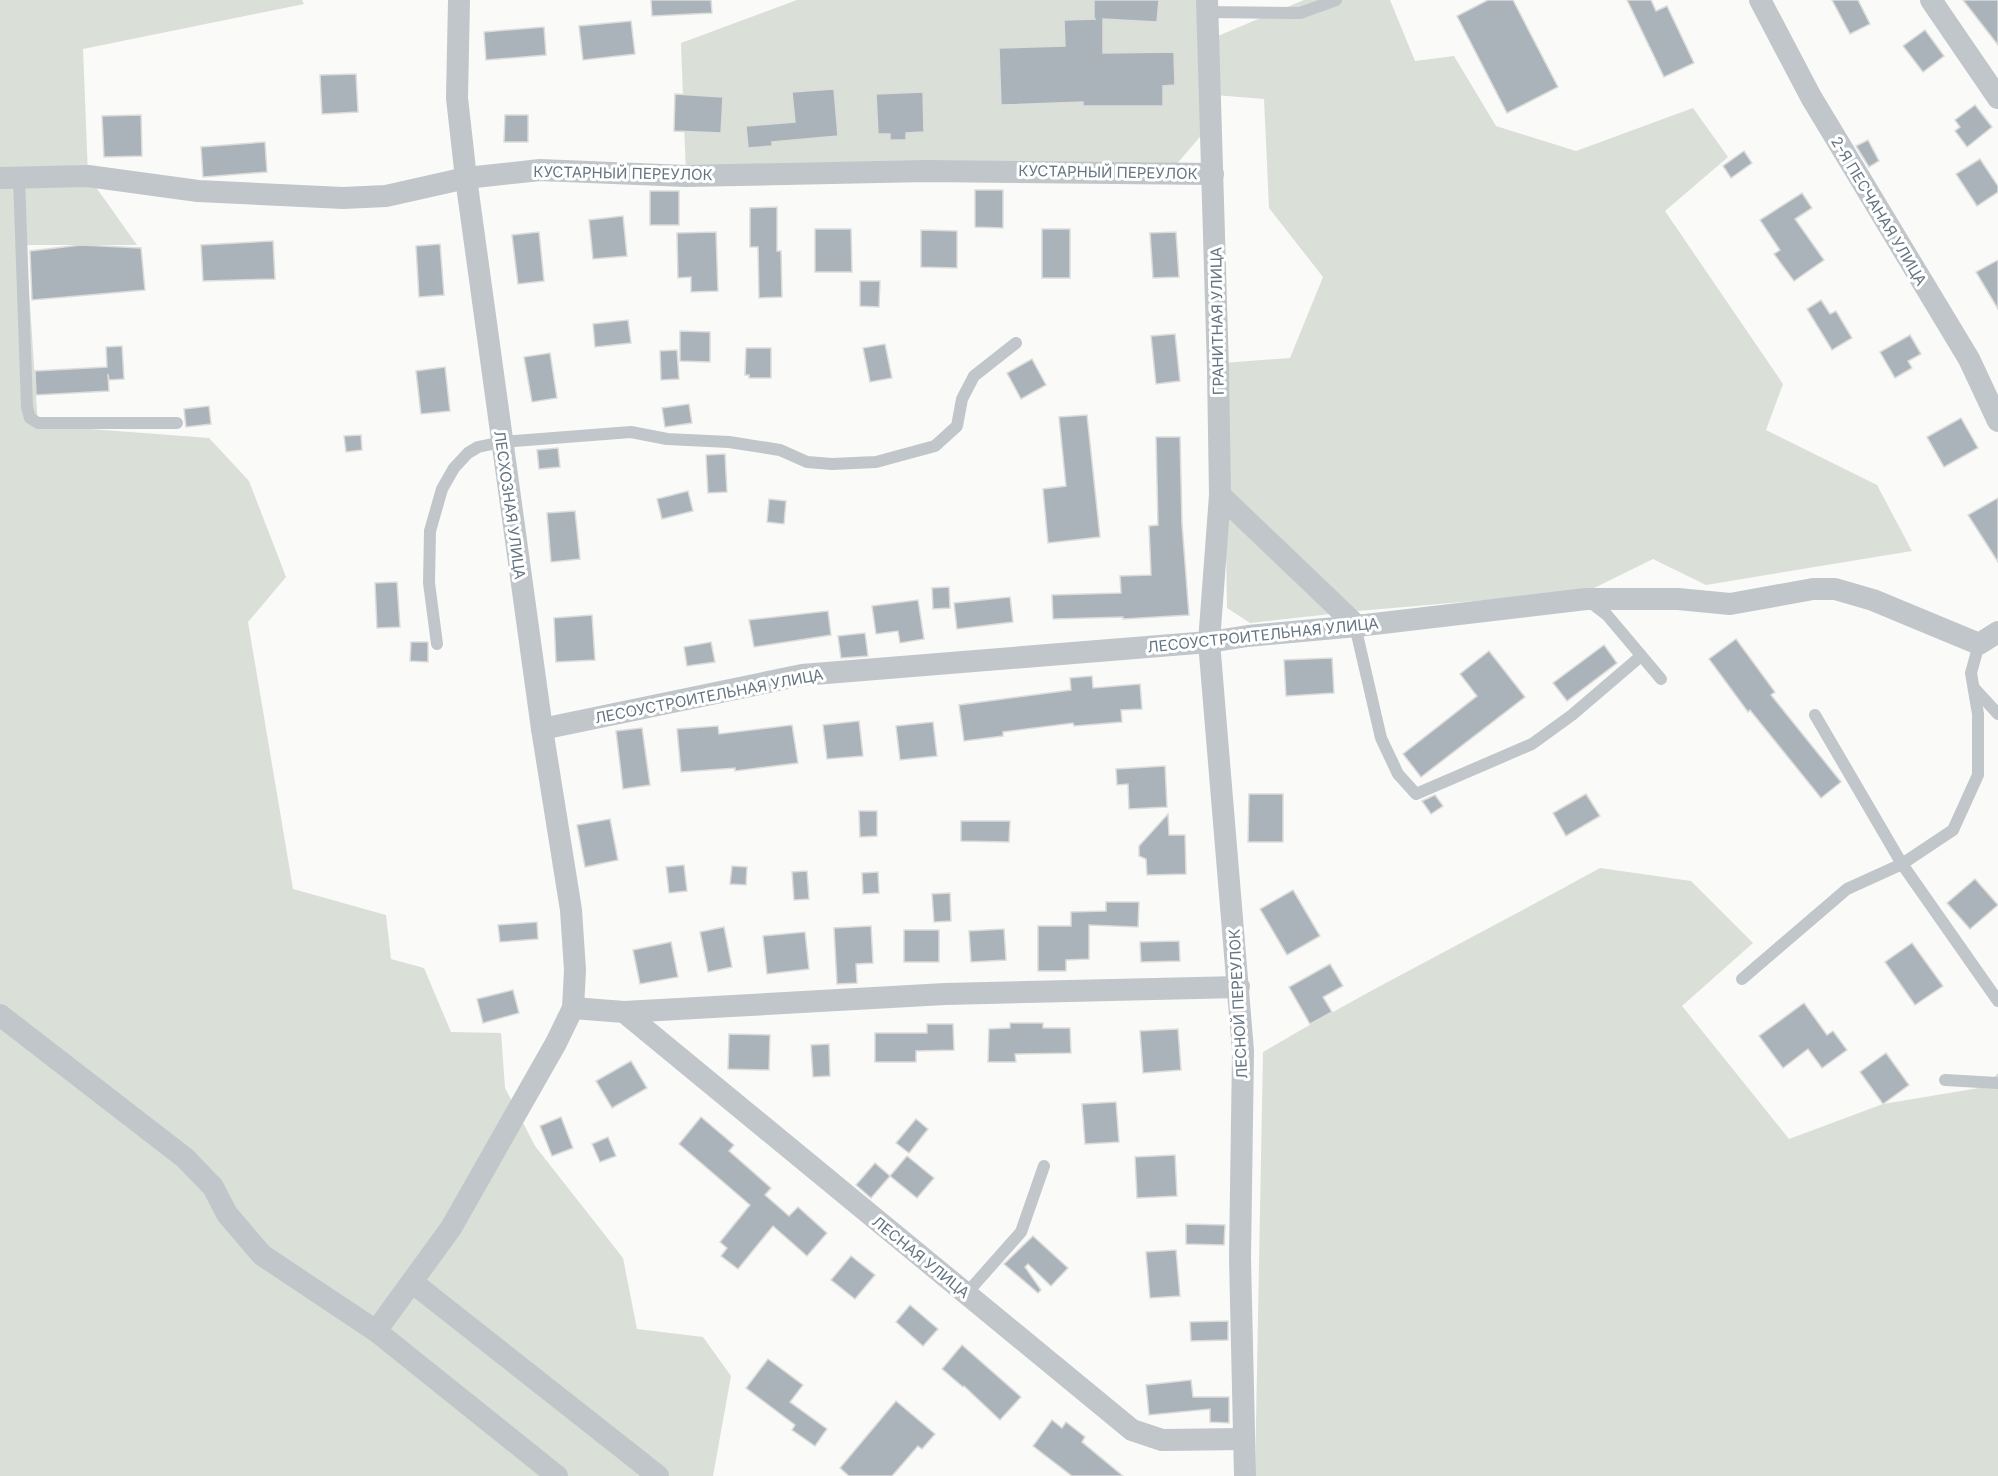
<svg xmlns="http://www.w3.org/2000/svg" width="1998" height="1476" viewBox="0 0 1998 1476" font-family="Inter,sans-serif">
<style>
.green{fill:#dadfd7}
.building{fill:#aab3b9;stroke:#dcdcda;stroke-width:1.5}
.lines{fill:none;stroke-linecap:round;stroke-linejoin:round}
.service{stroke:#c1c6ca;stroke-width:12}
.minor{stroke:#c1c6ca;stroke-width:22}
.labels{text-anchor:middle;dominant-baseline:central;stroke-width:6;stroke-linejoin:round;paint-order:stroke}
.street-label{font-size:15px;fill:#657582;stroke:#fff}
</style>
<rect width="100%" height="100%" fill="#fafaf8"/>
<!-- green -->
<g class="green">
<path d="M0,0H302L304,4L83,49L88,176L137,245H26L38,425L209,438L249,481L286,577L248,622L293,889L386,915L391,959L424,968L451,1032L501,1033L505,1088L535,1146L623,1258L637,1329L703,1337L731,1376L713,1476H0Z"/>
<path d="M797,0H1207L1211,124L1169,173L686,176L681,43Z"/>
<path d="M1304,0H1390L1415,61L1454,56L1496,126L1576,151L1693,108L1728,157L1665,211L1783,384L1766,430L1877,485L1912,551L1706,585L1653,559L1588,591L1358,611L1250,623L1227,608L1223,363L1290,358L1323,277L1269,208L1264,99L1215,95L1213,38Z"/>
<path d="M1600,868L1691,881L1753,943L1682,1006L1789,1139L1883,1104L1985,1087L1998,1073V1476H1255L1263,1052C1373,987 1488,930 1600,868Z"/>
</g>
<!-- building -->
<g class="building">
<path d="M651,0H711L712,13L652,16Z"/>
<path d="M1094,0H1159L1157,22L1103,19V53L1174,52L1175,85L1163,86V106H1083V102L1001,105L999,48L1065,46L1064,20L1096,19H1094Z"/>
<path d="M1488,0H1513L1558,87L1507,113L1457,16Z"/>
<path d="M1627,0H1651L1656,11L1667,6L1694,63L1664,77Z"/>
<path d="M1832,0H1858L1870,24L1850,34Z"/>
<path d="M1963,0H1998V45Z"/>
<path d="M631,21L635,54L583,60L579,26Z"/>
<path d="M544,27L546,55L486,60L484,32Z"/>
<path d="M1925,30L1944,56L1923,72L1903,46Z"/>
<path d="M356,74L358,112L322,114L320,75Z"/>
<path d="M834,89L838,136L772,142V146L748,148L746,126L795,122L792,92Z"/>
<path d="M923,92L924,132L906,133V140H890V134H878L876,94Z"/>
<path d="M675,94L723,97L721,133L674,131Z"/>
<path d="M1975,105L1992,127L1967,147L1955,131L1960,127L1955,120Z"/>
<path d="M141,115L142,156L104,157L102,116Z"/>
<path d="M505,115H528V142H504Z"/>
<path d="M1868,140L1879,161L1869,167L1856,146Z"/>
<path d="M265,142L267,172L203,177L201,147Z"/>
<path d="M1744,151L1752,163L1731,178L1723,166Z"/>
<path d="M1980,159L1998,186V192L1977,206L1956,174Z"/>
<path d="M975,190H1003V228L975,227Z"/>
<rect x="650" y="191" width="29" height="34"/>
<path d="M1802,193L1812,208L1795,219L1824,260L1794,281L1774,254L1780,250L1760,220Z"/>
<path d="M777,207V251H781L782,297L759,298L758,247H750V208Z"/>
<path d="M623,216L627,256L593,259L589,220Z"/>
<path d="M815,229H851L852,272H815Z"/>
<rect x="1042" y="229" width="28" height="49"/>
<path d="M921,230L957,231V268L921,267Z"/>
<path d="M539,232L544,281L518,284L512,235Z"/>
<path d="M716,232L718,291L691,292V277L678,278L677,233Z"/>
<path d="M1176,232L1179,277L1153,278L1150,233Z"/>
<path d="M273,241L275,279L203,281L201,245Z"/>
<path d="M440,244L444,295L419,297L416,246Z"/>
<path d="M81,245L141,248L145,290L32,300L30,251Z"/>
<path d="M1998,260V309L1976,272Z"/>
<path d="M860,281H880L879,307L860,306Z"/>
<path d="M1821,300L1830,314L1836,311L1852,338L1832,350L1807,309Z"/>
<path d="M628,320L631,343L595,347L593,324Z"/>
<path d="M680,331L710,332V362L680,361Z"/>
<path d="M1175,334L1180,381L1156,384L1151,336Z"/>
<path d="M1910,335L1921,354L1908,361L1912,368L1895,378L1880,352Z"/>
<path d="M885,344L892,378L870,382L863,348Z"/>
<path d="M122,346L124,379L109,380L108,374L109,391L36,395L35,371L107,367L106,347Z"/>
<path d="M746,348H771V378H749V375H745Z"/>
<path d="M677,350L679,379L661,380L660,351Z"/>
<path d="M550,353L557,398L532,402L524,357Z"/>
<path d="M1032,359L1046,385L1021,399L1007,373Z"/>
<path d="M445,367L450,411L421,414L416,371Z"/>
<path d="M689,404L692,423L665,427L662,408Z"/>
<path d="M209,406L211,424L186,427L184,409Z"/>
<path d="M1087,415L1100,537L1048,543L1043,489L1066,486L1059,417Z"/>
<path d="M1961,418L1978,448L1944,467L1927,437Z"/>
<path d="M361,435L362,450L346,452L344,436Z"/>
<path d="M1156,437H1180L1182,524L1189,615L1123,619V617L1053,619L1052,595L1121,593L1120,576L1151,575L1149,526L1158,525Z"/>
<path d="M558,448L560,467L539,469L537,450Z"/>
<path d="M725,454L727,492L708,493L706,455Z"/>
<path d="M688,491L693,511L662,519L657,499Z"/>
<path d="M1998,498V562L1968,515Z"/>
<path d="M769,499L786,501L784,524L767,522Z"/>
<path d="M575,511L580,559L551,562L547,513Z"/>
<path d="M397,582L400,627L377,628L375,583Z"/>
<path d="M949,587L950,608L933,609L932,588Z"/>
<path d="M1010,597L1013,622L957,629L954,603Z"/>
<path d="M918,600L924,639L900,643L898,631L876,634L872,606Z"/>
<path d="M828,611L831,635L754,647L749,620Z"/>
<path d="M592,615L595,660L556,662L554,618Z"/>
<path d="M865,633L868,656L841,658L838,636Z"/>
<path d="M1736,639L1775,692L1771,695L1841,782L1821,798L1750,710L1748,712L1709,659Z"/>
<path d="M411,642H428V662L410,661Z"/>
<path d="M711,642L715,662L687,666L684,647Z"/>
<path d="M1604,645L1617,663L1567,701L1553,683Z"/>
<path d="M1489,651L1525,697L1421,777L1403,754L1477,696L1460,674Z"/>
<path d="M1332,658L1334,693L1286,696L1284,660Z"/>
<path d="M1092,676L1093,688L1140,684L1142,709L1121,710L1122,722L1074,726L1073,723L1003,732V736L964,741L959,705L1071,690L1070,678Z"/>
<path d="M859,721L863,756L827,759L823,725Z"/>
<path d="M933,722L937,756L900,760L896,726Z"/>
<path d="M792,725L798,763L735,771V768L681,772L677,729L718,726L719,734Z"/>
<path d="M642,728L650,785L623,789L616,731Z"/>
<path d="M1165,766L1167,807L1129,809L1128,784L1117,785L1116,769Z"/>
<path d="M1249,794H1283V842H1248Z"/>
<path d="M1586,794L1600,816L1566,836L1553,813Z"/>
<path d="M1435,795L1443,806L1431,814L1422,801Z"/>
<path d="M859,811H877V836L860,837Z"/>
<path d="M1168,814L1169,835H1185L1186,874L1147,875L1146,859L1139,856V846Z"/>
<path d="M610,819L618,860L585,867L577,825Z"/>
<path d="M961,821H1010L1009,842L961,841Z"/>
<path d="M684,865L687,891L669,893L666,867Z"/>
<path d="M732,866L747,867L746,885L730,884Z"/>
<path d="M807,871L809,899L794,900L792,872Z"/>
<path d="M878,872L879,893L863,894L862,873Z"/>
<path d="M1975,879L1998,905L1970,929L1947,903Z"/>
<path d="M1293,890L1320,936L1287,955L1260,909Z"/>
<path d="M950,893L951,921L934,922L932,894Z"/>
<path d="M1106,902H1139L1138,927L1089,925V959L1066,960V971H1038V926H1071V912L1106,911Z"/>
<path d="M537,922L538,939L500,942L498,925Z"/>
<path d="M871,926L873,963L856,964L857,983L837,984L834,928Z"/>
<path d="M724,927L732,967L708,972L700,932Z"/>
<path d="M1004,929L1006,960L971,962L969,931Z"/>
<rect x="904" y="930" width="35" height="32"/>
<path d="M805,932L809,969L767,974L763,936Z"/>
<path d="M1179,941L1180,961L1141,962L1140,942Z"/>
<path d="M671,942L678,977L640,984L633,950Z"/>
<path d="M1912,943L1943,986L1915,1005L1885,962Z"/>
<path d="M1330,964L1343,986L1323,997L1332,1012L1310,1024L1289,987Z"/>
<path d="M513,990L519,1013L483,1023L477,999Z"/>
<path d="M1804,1003L1827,1035L1833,1031L1847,1050L1822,1068L1808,1049L1783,1068L1759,1036Z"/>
<path d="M1010,1023H1043V1028H1070L1071,1053L1015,1054L1016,1062H988L989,1029L1010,1028Z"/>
<path d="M927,1024H953L954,1050L916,1051V1062H875V1033H927Z"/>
<path d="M1178,1029L1181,1070L1143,1073L1140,1031Z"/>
<path d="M729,1034L770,1035L769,1070L728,1069Z"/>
<path d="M829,1044L830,1076L813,1077L811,1045Z"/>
<path d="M1886,1053L1909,1085L1883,1104L1860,1072Z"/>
<path d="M631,1061L647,1088L612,1108L596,1081Z"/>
<path d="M1116,1102L1119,1142L1085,1144L1082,1104Z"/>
<path d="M561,1117L573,1148L552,1156L540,1126Z"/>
<path d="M701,1117L734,1145L729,1151L771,1188L765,1195L789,1216L798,1207L827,1233L807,1256L773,1226L738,1269L721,1256L727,1248L720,1242L750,1205L679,1144Z"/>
<path d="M916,1119L928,1129L909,1153L896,1143Z"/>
<path d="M608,1137L616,1156L600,1162L592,1144Z"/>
<path d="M1175,1155L1177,1196L1137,1198L1135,1157Z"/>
<path d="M907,1156L934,1178L917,1198L890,1176Z"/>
<path d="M875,1163L890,1176L871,1198L856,1185Z"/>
<path d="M1186,1224L1225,1225L1224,1245L1186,1244Z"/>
<path d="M1033,1236L1068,1268L1051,1286L1028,1264L1025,1267L1041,1290L1038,1293L1004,1264Z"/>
<path d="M1176,1250L1180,1296L1150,1298L1146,1252Z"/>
<path d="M851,1256L875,1275L855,1299L831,1280Z"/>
<path d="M910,1305L938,1329L923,1346L896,1322Z"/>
<path d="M1228,1321V1340L1191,1341L1190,1322Z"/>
<path d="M962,1345L1021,1397L1000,1420L964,1386L963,1387L942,1369Z"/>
<path d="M768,1359L803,1385L790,1402L827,1429L815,1446L792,1430L795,1425L746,1388Z"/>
<path d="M1191,1380L1193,1397H1229V1423L1210,1422V1409L1149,1415L1146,1385Z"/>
<path d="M896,1401L935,1434L922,1449L918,1446L892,1476H849L840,1468Z"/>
<path d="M1052,1420L1062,1428L1066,1422L1085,1437L1082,1442L1123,1476H1072L1033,1446Z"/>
</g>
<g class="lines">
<!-- service -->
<g class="service">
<path d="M1207,12L1300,13L1336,0"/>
<path d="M19,177L27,407L30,418L38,423H177"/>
<path d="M1590,602L1607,615L1661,679"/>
<path d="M1356,630L1381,738L1398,774L1416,794L1532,744L1572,715L1641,656"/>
<path d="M437,644L429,583L430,531L442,489L454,468L468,453L478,447L502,442L631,432L667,439L729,442L780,450L807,462L832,464L876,462L935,446L957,426L962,399L974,376L1016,343"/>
<path d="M1974,688L1998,714"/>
<path d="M1815,715L1902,864L1998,1001"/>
<path d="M1742,979L1847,889L1902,864L1953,830L1978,775V714L1971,673L1979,644"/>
<path d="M1945,1080L1998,1083"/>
<path d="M966,1294L1021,1232L1044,1166"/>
</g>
<!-- minor -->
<g class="minor">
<path d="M1207,0L1218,370L1220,495L1209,642L1243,1051L1240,1258L1245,1476"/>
<path d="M1760,0L1811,97L1969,359L1998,421"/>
<path d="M1931,0L1998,98"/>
<path d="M0,178L88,176L198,191L343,198L386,196L466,178L540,170L686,176L926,171L1213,174"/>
<path d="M1220,495L1357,626"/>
<path d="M542,729L802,675L1209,642L1248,636L1357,626L1586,599H1678L1730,604L1813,589H1835L1873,600L1979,644L1998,632"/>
<path d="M573,1008L624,1012L945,994L1239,987"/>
<path d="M624,1012L1132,1430L1162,1440L1243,1439"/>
<path d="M0,1015L185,1158L213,1187L227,1214L262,1255L376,1331L557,1476"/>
<path d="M412,1282L658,1476"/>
<path d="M376,1331L451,1228L556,1043L573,1008L575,970L571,910L542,729L466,178L457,98L459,0"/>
</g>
</g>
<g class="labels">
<!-- street labels -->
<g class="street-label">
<text transform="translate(1108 172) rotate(1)">КУСТАРНЫЙ ПЕРЕУЛОК</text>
<text transform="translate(623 173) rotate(1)">КУСТАРНЫЙ ПЕРЕУЛОК</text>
<text transform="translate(1879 211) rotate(59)">2-Я ПЕСЧАНАЯ УЛИЦА</text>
<text transform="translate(1217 321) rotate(-91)">ГРАНИТНАЯ УЛИЦА</text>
<text transform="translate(510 505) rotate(82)">ЛЕСХОЗНАЯ УЛИЦА</text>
<text transform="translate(1263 635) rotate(-6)">ЛЕСОУСТРОИТЕЛЬНАЯ УЛИЦА</text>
<text transform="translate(709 696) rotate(-11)">ЛЕСОУСТРОИТЕЛЬНАЯ УЛИЦА</text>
<text transform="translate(1238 1004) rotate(-93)">ЛЕСНОЙ ПЕРЕУЛОК</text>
<text transform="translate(921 1257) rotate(39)">ЛЕСНАЯ УЛИЦА</text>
</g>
</g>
</svg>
